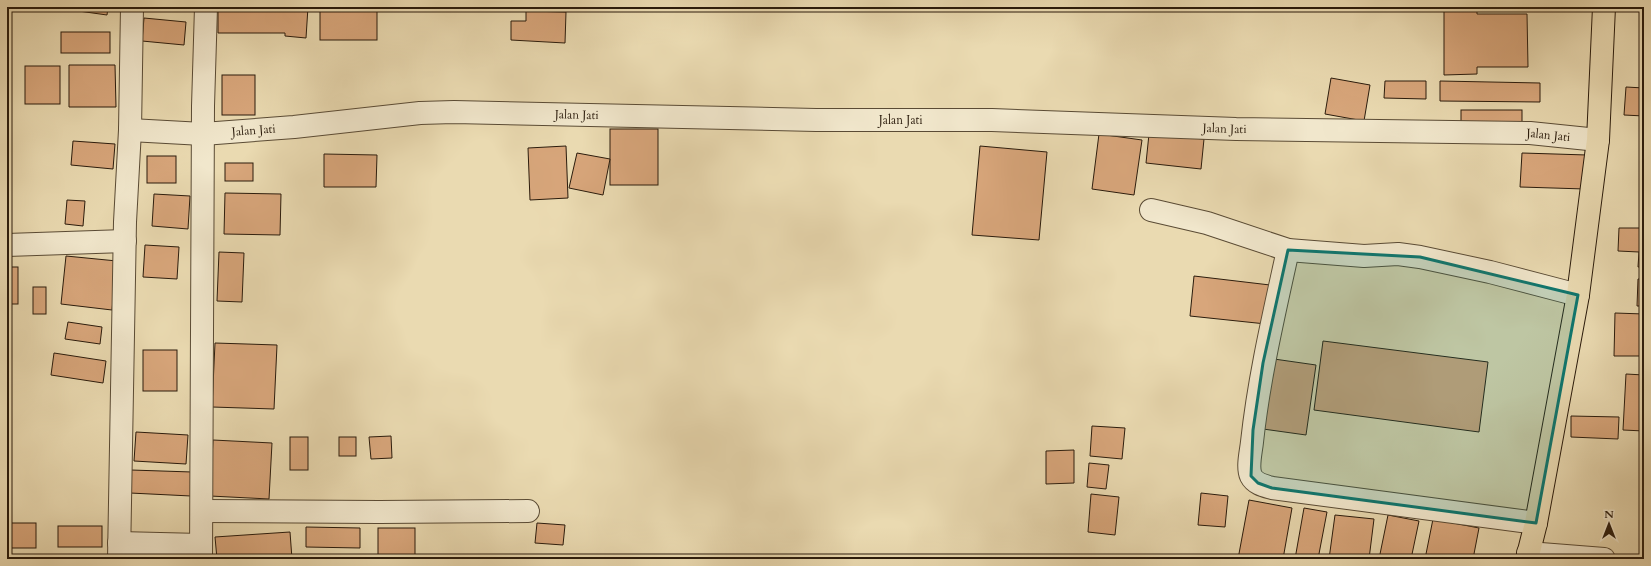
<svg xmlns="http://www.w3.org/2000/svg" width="1651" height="566" viewBox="0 0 1651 566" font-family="Cardo,serif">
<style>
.building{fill:#d8a67b;stroke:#2a1b0c}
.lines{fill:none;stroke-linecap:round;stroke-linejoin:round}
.minor-casing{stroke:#5a4b35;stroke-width:24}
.major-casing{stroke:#2a1b0c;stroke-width:24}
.minor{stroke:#f1e7cc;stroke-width:22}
.major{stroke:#eadab1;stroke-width:22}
.marked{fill:#0f766e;fill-opacity:0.2;stroke:#0f766e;stroke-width:3;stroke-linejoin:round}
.labels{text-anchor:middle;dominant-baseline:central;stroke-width:3;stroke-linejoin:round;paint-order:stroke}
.street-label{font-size:12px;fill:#2a1b0c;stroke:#f1e7cc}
</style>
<rect width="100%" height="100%" fill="#eadab1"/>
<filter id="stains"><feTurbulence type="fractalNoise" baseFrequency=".005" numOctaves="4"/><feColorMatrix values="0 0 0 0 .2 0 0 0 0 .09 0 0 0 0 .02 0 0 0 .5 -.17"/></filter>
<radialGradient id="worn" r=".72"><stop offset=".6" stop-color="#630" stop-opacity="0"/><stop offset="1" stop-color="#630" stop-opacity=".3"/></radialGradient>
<!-- building -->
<g class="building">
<path d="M50,7H108L107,15Z"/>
<path d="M218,7H308L306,38L285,36V33H218Z"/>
<rect x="320" y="7" width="57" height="33"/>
<path d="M1444,7H1477V14H1527L1528,67H1477V74L1444,75Z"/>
<path d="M526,11L566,12L565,43L511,40V21H526Z"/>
<path d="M144,18L186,22L184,45L142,41Z"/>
<rect x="61" y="32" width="49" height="21"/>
<path d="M69,65H115L116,107H69Z"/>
<rect x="25" y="66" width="35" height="38"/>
<rect x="222" y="75" width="33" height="40"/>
<path d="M1331,78L1370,85L1364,121L1325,114Z"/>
<path d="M1385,81H1426V99L1384,98Z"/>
<path d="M1440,81L1540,83V102L1440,101Z"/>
<path d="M1626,87L1644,88V116L1624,115Z"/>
<rect x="1461" y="110" width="61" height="20"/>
<rect x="610" y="129" width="48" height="56"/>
<path d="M1099,134L1142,140L1134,195L1092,189Z"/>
<path d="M1149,134L1204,139L1201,169L1146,163Z"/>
<path d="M73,141L115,144L113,169L71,165Z"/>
<path d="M566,146L568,198L530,200L528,148Z"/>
<path d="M980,146L1047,152L1039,240L972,235Z"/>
<path d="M577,153L610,159L603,195L569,188Z"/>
<path d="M1522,153L1587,155L1585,189L1520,187Z"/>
<path d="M324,154L377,155L376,187H324Z"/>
<rect x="147" y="156" width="29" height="27"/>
<rect x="225" y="163" width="28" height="18"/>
<path d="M225,193L281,194L280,235L224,234Z"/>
<path d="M154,194L190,196L188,229L152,226Z"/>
<path d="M67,200L85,201L83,226L65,224Z"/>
<path d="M1643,218L1644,267H1638L1639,252L1618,251L1619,228H1642Z"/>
<path d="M145,245L179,247L177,279L143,277Z"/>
<path d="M219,252L244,253L242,302L217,301Z"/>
<path d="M66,256L117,261L112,310L61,304Z"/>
<rect x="7" y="267" width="11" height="37"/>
<path d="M1194,276L1270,285L1266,324L1190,316Z"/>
<path d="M1638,279H1644V306H1637Z"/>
<rect x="33" y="287" width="13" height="27"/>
<path d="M1615,313L1644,314V356H1614Z"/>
<path d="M68,322L102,327L100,344L65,339Z"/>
<path d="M1323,341L1488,362L1479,432L1314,410Z"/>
<path d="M215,343L277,345L274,409L212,407Z"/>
<rect x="143" y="350" width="34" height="41"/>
<path d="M54,353L106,361L103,383L51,375Z"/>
<path d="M1274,359L1316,365L1306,435L1263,429Z"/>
<path d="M1626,374L1644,375V431L1623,430Z"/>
<path d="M1571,416L1619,417L1618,439L1571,437Z"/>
<path d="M1092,426L1125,428L1122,459L1090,456Z"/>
<path d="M136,432L188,435L186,464L134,461Z"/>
<path d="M391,436L392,458L371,459L369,437Z"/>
<rect x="290" y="437" width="18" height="33"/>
<rect x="339" y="437" width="17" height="19"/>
<path d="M213,440L272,443L269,499L210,496Z"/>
<path d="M1074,450V483L1046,484V451Z"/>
<path d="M1089,463L1109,465L1106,489L1087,487Z"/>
<path d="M131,470L192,472L191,496L130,493Z"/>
<path d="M1201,493L1228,496L1225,527L1198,525Z"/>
<path d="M1091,494L1119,497L1115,535L1088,532Z"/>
<path d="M1249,500L1292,508L1283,559H1238Z"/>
<path d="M1304,508L1327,512L1318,559H1295Z"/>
<path d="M1335,515L1374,519L1369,559H1329Z"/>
<path d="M1388,515L1419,521L1411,559H1379Z"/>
<path d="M1433,519L1479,528L1473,559H1425Z"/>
<rect x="7" y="523" width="29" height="25"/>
<path d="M537,523L565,525L563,545L535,543Z"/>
<rect x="58" y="526" width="44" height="21"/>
<path d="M306,527L360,528V548L306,547Z"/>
<rect x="378" y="528" width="37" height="31"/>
<path d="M290,532L292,559H217L215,537Z"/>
<path d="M505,555V559H481Z"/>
</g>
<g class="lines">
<!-- minor casing -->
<g class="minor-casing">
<g id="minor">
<path id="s1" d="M130,130L203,134L294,127L420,113L454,112L816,120H992L1236,129L1530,133L1598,140"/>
<path d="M1151,210L1207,223L1288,250L1364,256L1398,254L1420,257L1490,272L1578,295"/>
<path d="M7,245L125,241"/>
<path d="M1288,250C1274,314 1259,377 1252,442C1251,452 1247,467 1251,476C1255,484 1265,486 1272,488L1536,523"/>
<path d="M202,511L379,512L528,511"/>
<path d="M119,543L201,545"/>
<path d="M1528,553L1604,559"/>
<path d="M119,559L125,222L130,130L132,7"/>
<path d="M201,559L203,106L206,7"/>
</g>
</g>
<!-- major casing -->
<g class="major-casing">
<path id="major" d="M1527,559L1536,523L1578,295L1598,140L1604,7"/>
</g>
<!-- minor -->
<use href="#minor" class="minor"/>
<!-- major -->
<use href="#major" class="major"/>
</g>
<!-- marked area -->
<path class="marked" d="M1288,250L1420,257L1578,295L1536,523L1272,488L1258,483L1251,476L1253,430L1263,363Z"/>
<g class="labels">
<!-- street labels -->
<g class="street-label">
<text stroke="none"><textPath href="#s1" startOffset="448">Jalan Jati</textPath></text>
<text stroke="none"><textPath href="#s1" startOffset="772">Jalan Jati</textPath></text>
<text stroke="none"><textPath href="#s1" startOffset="1096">Jalan Jati</textPath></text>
<text stroke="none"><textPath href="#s1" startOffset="124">Jalan Jati</textPath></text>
<text stroke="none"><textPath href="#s1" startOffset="1420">Jalan Jati</textPath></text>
</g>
</g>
<!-- margin -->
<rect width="1651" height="566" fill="none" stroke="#eadab1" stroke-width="24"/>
<rect x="8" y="8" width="1635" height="550" fill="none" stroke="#2a1b0c" stroke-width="2"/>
<rect x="12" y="12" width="1627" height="542" fill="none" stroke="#2a1b0c"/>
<!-- north arrow -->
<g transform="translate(1609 524)" stroke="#f1e7cc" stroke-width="3" paint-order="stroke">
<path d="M0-3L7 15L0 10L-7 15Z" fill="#2a1b0c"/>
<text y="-6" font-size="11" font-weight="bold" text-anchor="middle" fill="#2a1b0c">N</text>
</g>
<rect width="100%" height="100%" filter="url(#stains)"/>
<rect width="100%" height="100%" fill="url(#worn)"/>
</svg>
